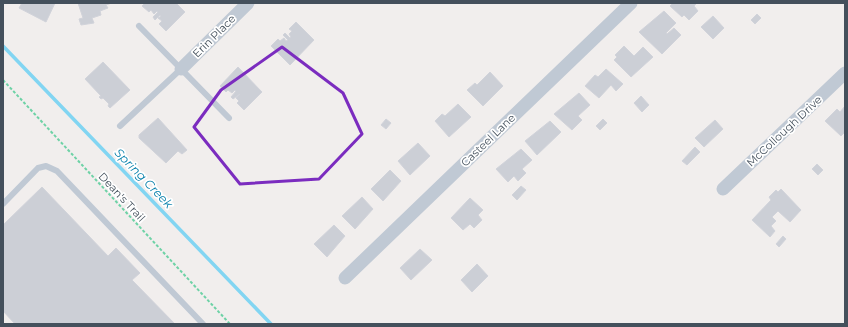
<svg xmlns="http://www.w3.org/2000/svg" width="848" height="327" viewBox="0 0 848 327" font-family="Montserrat,sans-serif">
<style>
.lines{fill:none;stroke-linecap:round;stroke-linejoin:round}
.stream{stroke:#82d5f2;stroke-width:3.5}
.building{fill:#cccfd6;stroke:#d1d3da}
.path{stroke:#6ed2a6;stroke-width:2;stroke-dasharray:3 2;stroke-linecap:butt}
.service{stroke:#c0c9d4;stroke-width:6}
.minor{stroke:#c0c9d4;stroke-width:13}
.marked{fill:none;stroke:#7b2cbf;stroke-width:3;stroke-linejoin:round}
.labels{text-anchor:middle;dominant-baseline:central;stroke-width:3.5;stroke-linejoin:round;paint-order:stroke}
.street-label{font-size:11px;fill:#44505c;stroke:#fff}
.water-label{font-size:12px;font-style:italic;fill:#037eaa;stroke:#fff}
</style>
<rect width="100%" height="100%" fill="#f1eeed"/>
<g class="lines">
<!-- stream -->
<path class="stream" d="M3,46L271,324"/>
</g>
<!-- building -->
<g class="building">
<path d="M22,3H55L46,22L19,8Z"/>
<path d="M78,3H112L106,5L108,8L100,11L101,15L92,18L94,23L81,25L79,19L83,18Z"/>
<path d="M145,3H176L185,12L166,31L159,24L162,21L158,18L161,16L160,15L155,20L153,17L158,12L157,11L154,14L151,10L149,12L142,6Z"/>
<path d="M673,3H697L694,6L698,11L689,20L684,15L682,17L670,6Z"/>
<path d="M664,11L676,23L666,33L667,34L674,28L681,35L662,54L639,32Z"/>
<path d="M757,14L761,18L755,24L751,20Z"/>
<path d="M713,16L724,28L713,39L701,27Z"/>
<path d="M296,22L314,40L290,65L271,46L278,39L280,41L284,38L286,41L288,40L283,35L285,33L290,38L291,37L289,34L292,31L289,29Z"/>
<path d="M624,46L634,56L643,47L653,57L631,77L614,60L617,57L615,55Z"/>
<path d="M103,62L130,90L110,108L108,106L109,104L103,98L101,99L99,97L101,96L85,79Z"/>
<path d="M238,67L262,92L244,110L237,103L239,101L236,98L240,94L233,99L231,97L236,91L235,90L232,93L228,90L226,92L220,86Z"/>
<path d="M606,69L623,84L616,91L611,85L599,98L585,86L595,75L598,77Z"/>
<path d="M490,72L503,86L483,106L467,90L475,83L477,85Z"/>
<path d="M579,93L590,105L578,116L582,120L572,130L554,114Z"/>
<path d="M641,96L649,105L642,112L634,103Z"/>
<path d="M458,104L471,117L449,137L435,121L442,114L445,116Z"/>
<path d="M845,106V132L841,136L825,121L837,109L840,112Z"/>
<path d="M158,118L187,150L182,154L178,151L166,163L139,138V135Z"/>
<path d="M386,119L391,123L386,129L381,125Z"/>
<path d="M603,119L607,123L600,130L596,126Z"/>
<path d="M715,120L723,129L704,147L695,138Z"/>
<path d="M550,121L561,132L537,155L525,141Z"/>
<path d="M418,143L430,156L410,175L398,161Z"/>
<path d="M695,147L700,152L687,165L682,161Z"/>
<path d="M521,149L532,160L522,169L526,173L518,181L514,176L508,182L496,169Z"/>
<path d="M817,164L823,170L818,175L812,169Z"/>
<path d="M390,170L401,181L383,201L371,189Z"/>
<path d="M521,186L526,190L517,200L512,195Z"/>
<path d="M42,187L108,256L116,248L140,273L132,280L175,324H15L3,311V225Z"/>
<path d="M781,189L801,210L790,222L778,211L772,217L776,221L771,226L775,231L770,237L752,220L771,200L769,197L776,190L778,192Z"/>
<path d="M362,197L373,209L355,229L342,216Z"/>
<path d="M470,198L483,210L478,215L482,220L474,228L470,224L463,230L451,218Z"/>
<path d="M334,225L345,236L327,257L314,244Z"/>
<path d="M783,236L786,239L779,247L776,244Z"/>
<path d="M420,249L432,260L411,280L400,268Z"/>
<path d="M477,264L488,276L472,292L461,280Z"/>
</g>
<g class="lines">
<!-- path -->
<path class="path" d="M3,80L230,324"/>
<!-- service -->
<g class="service">
<path d="M139,26L229,118"/>
<path d="M120,126L181,69"/>
<path d="M3,204L38,168L46,166L57,171L203,324"/>
</g>
<!-- minor -->
<g class="minor">
<path d="M181,69L248,3"/>
<path d="M723,189L845,73"/>
<path d="M345,278L631,3"/>
</g>
</g>
<!-- marked area -->
<path class="marked" d="M282,47L343,93L362,134L319,179L240,184L194,127L221,90Z"/>
<g class="labels">
<!-- street labels -->
<g class="street-label">
<text transform="translate(214 36) rotate(-45)">Erin Place</text>
<text transform="translate(784 131) rotate(-43)">McCollough Drive</text>
<text transform="translate(488 140) rotate(-44)">Casteel Lane</text>
<text transform="translate(122 197) rotate(47)">Dean's Trail</text>
</g>
<!-- water labels -->
<g class="water-label">
<text transform="translate(144 178) rotate(46)">Spring Creek</text>
</g>
</g>
<!-- border -->
<rect width="848" height="327" fill="none" stroke="#44505c" stroke-width="8"/>
</svg>
